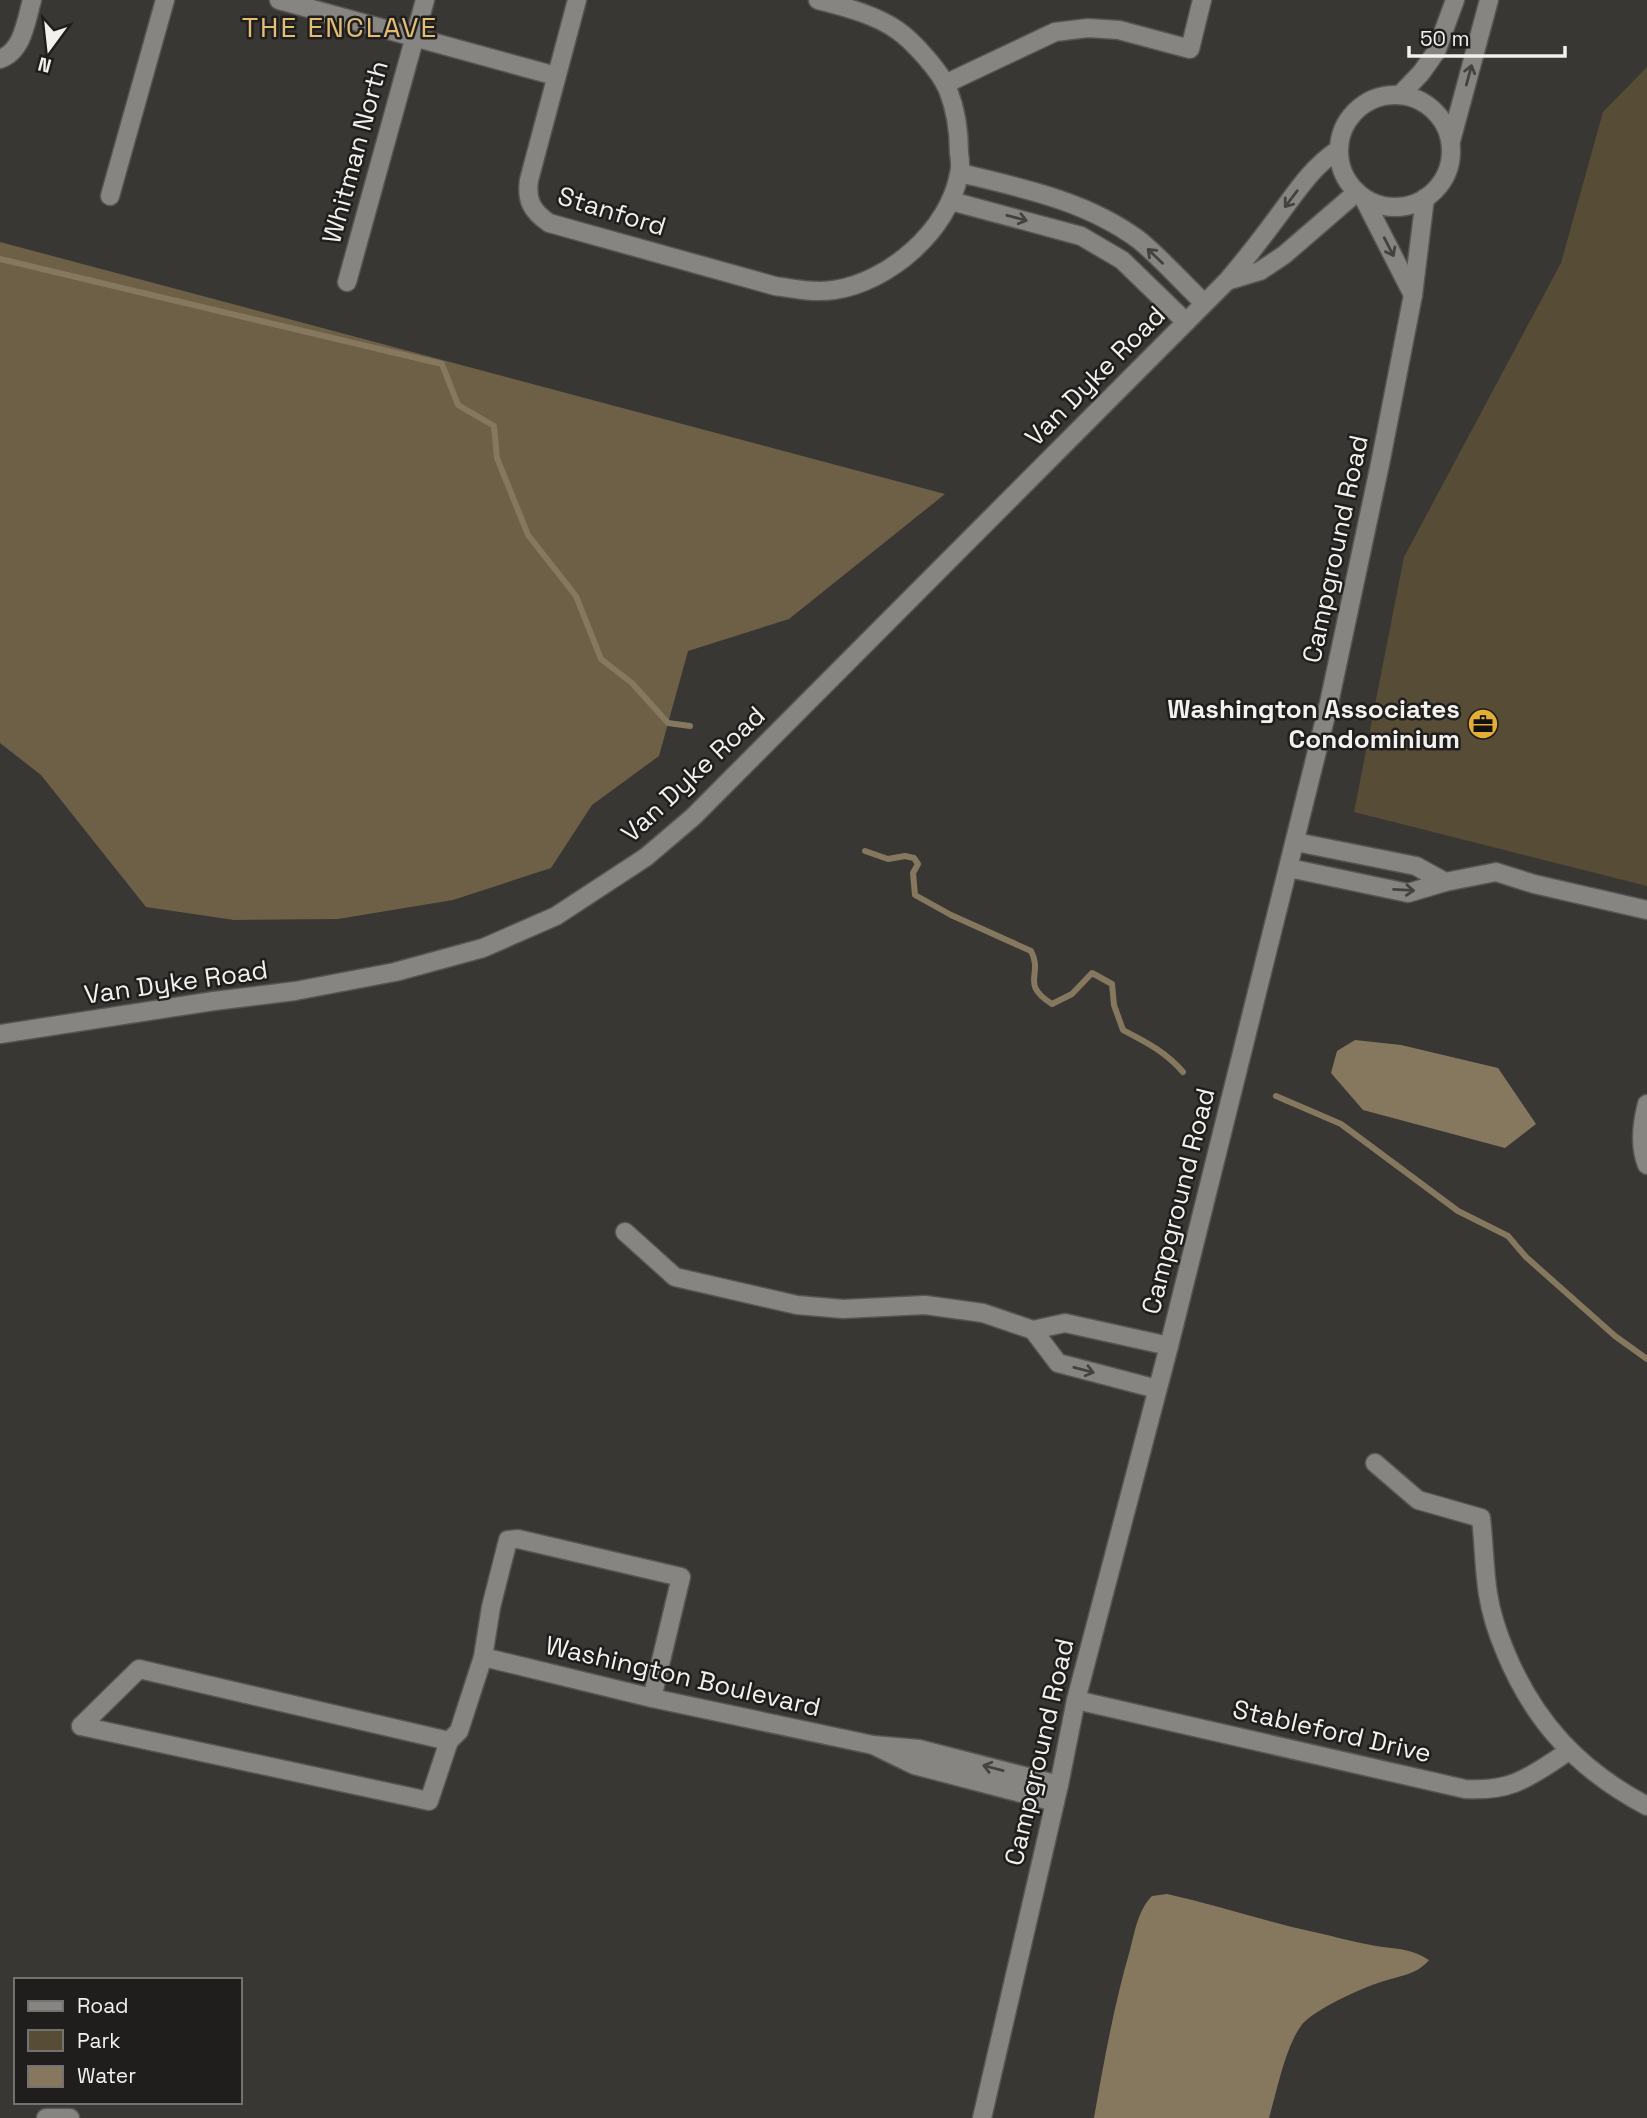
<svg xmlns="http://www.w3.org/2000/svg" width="1647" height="2118" viewBox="0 0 1647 2118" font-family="'Space Grotesk',sans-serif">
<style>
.green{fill:#574c36}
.forest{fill:#6d6047}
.water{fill:#86785f}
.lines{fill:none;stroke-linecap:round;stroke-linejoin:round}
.stream{stroke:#86785f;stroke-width:6}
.minor-casing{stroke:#575552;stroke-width:21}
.minor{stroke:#878581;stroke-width:18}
.oneway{stroke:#434240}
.labels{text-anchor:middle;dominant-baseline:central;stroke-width:5;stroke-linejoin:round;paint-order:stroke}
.street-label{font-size:26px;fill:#f2f1ee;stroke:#1f1e1d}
.poi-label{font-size:26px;font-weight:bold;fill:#f2f1ee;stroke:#1f1e1d;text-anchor:end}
.neighbourhood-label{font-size:28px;letter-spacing:2px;fill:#e3bd76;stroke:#1f1e1d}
</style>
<rect width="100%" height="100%" fill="#393733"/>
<!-- green -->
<path class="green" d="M1647,67V886L1354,812L1404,557L1561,263L1603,112Z"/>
<!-- forest -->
<path class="forest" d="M0,242L945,494L789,619L688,651L659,756L592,805L551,868L453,900L338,919L234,920L146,907L41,775L0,743Z"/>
<!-- water -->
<g class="water">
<path d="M1355,1040L1401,1045L1498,1068L1536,1124L1505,1148L1363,1110L1331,1073L1337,1051Z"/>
<path d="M1167,1894C1216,1905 1264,1921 1314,1932C1337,1937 1360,1944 1383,1947C1400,1949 1414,1950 1429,1960C1417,1975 1398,1976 1381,1982C1363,1987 1311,2011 1301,2026C1285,2048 1277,2091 1269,2118H1094C1104,2061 1114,2005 1130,1950C1135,1931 1138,1910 1152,1896Z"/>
</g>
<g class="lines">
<!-- stream -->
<g class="stream">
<path d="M0,259L442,364L458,405L494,426L497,458L528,535L576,596L601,659L632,683L668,723L690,726"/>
<path d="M865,851L888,859L905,856L914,858L918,864L913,873L915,895L951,915L1031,951C1044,975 1019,983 1052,1004L1072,994L1092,973L1112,984L1114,1005L1123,1030C1146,1042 1166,1052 1183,1072"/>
<path d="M1276,1096L1341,1124L1458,1211L1508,1236L1526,1257L1615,1336L1647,1359"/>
</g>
<!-- minor casing -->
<g class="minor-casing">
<g id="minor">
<path d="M279,0L556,76"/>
<path d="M577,0L529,180C526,201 532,211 549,223L775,286C794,289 814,293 834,290C889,282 949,230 959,174C961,167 960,159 959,153C959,131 956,110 948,90C941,72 913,41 897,30C874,14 844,7 818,0"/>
<path d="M0,59C23,51 26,21 32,0"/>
<path d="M945,84L1055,32L1088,28L1119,30L1190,49L1202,0"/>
<circle cx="1395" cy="151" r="56"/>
<path d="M1400,95L1421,73L1436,52L1455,0"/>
<path d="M1451,141L1489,0"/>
<path d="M960,173C1022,188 1087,201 1139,240C1160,257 1184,284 1204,303"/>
<path d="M110,196L165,0"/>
<path d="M1364,199L1413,295"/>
<path d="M951,201L1081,236L1122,260L1186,322"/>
<path d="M1227,281L1260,271L1284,255L1357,192"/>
<path d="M347,282L425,0"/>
<path d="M1289,868L1408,893L1445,882L1416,866L1296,842"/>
<path d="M1445,882L1496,872L1534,884L1647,910"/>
<path d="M0,1034L214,1001L295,991L395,972L483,948L556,916L646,857L693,817L1227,281C1245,260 1262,238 1279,215C1297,191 1313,166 1338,150"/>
<path d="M1647,1104C1642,1123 1639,1146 1647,1165"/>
<path d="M625,1232L675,1277L797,1305L843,1309L925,1305L983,1313L1033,1330L1065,1323L1169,1346"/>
<path d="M1033,1330L1058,1363L1157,1389"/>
<path d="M1375,1463L1418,1500L1481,1518C1484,1543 1484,1569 1488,1594C1491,1613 1497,1632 1505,1651C1534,1722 1579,1770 1647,1806"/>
<path d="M483,1657L652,1698L873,1745"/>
<path d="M1076,1700L1465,1789C1514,1792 1530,1776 1569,1751"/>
<path d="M81,1726L429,1801L449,1741L459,1731L483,1657L491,1607L508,1540L518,1539L681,1577L652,1698"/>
<path d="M81,1726L139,1669L449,1741"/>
<path d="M1055,1802L914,1765L873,1745L919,1749L1059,1785"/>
<path d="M46,2118H70"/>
<path d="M982,2118L1059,1785L1076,1700L1169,1346L1329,703L1380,464L1413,295L1425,198"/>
</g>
</g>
<!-- minor -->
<use href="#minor" class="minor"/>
</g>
<!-- one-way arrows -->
<defs><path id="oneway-shaft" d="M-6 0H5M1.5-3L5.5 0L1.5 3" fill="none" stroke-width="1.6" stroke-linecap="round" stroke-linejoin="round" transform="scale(1.75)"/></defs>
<g class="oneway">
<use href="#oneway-shaft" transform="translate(1469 75) rotate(-75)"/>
<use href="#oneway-shaft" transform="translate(1291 199) rotate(127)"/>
<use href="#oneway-shaft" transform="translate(1017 218) rotate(15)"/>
<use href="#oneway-shaft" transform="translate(1389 247) rotate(63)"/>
<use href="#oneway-shaft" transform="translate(1155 256) rotate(-136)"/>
<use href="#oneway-shaft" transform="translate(1404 890) rotate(3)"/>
<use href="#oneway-shaft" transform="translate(1084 1370) rotate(15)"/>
<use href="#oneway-shaft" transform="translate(993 1768) rotate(-165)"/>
</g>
<!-- icons -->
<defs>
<g id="office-disc" transform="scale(1.575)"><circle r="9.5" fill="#e4ad35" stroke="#1f1e1d"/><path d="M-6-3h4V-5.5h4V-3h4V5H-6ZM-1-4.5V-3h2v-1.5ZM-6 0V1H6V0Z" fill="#111"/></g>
</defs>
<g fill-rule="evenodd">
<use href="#office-disc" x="1483" y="724"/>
</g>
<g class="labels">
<!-- street labels -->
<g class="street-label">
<text transform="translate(355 152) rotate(-75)">Whitman North</text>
<text transform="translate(612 211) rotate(17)">Stanford</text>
<text transform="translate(1095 376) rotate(-45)">Van Dyke Road</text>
<text transform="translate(1335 549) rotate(-78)">Campground Road</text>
<text transform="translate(693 774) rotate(-43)">Van Dyke Road</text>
<text transform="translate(176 982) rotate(-8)">Van Dyke Road</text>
<text transform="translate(1178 1201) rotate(-76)">Campground Road</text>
<text transform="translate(683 1676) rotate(13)">Washington Boulevard</text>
<text transform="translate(1332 1731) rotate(13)">Stableford Drive</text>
<text transform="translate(1039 1752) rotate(-77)">Campground Road</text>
</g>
<!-- poi labels -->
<g class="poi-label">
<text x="1460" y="709">Washington Associates<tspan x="1460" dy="30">Condominium</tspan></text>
</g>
<!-- neighbourhood labels -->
<g class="neighbourhood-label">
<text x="340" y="27">THE ENCLAVE</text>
</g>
</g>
<!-- legend -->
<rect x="14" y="1978" width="228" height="126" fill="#1f1e1d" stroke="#737271" stroke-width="2"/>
<rect x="28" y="2001" width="35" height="10" fill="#878581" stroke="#737271" stroke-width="2"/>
<text x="77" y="2013" font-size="21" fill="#f2f1ee">Road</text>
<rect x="28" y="2030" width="35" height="21" fill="#574c36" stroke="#737271" stroke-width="2"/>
<text x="77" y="2048" font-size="21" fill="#f2f1ee">Park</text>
<rect x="28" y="2066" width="35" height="21" fill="#86785f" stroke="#737271" stroke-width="2"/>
<text x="77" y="2083" font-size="21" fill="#f2f1ee">Water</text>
<!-- north arrow -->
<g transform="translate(49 49) rotate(195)" stroke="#1f1e1d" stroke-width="5" paint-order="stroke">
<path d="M0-5L12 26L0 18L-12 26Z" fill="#f2f1ee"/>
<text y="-10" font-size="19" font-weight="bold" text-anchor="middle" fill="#f2f1ee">N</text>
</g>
<!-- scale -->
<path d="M1409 46v10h156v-10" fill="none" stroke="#f2f1ee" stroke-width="3.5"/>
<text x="1420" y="46" font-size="21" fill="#f2f1ee" stroke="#1f1e1d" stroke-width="5" paint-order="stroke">50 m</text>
</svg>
